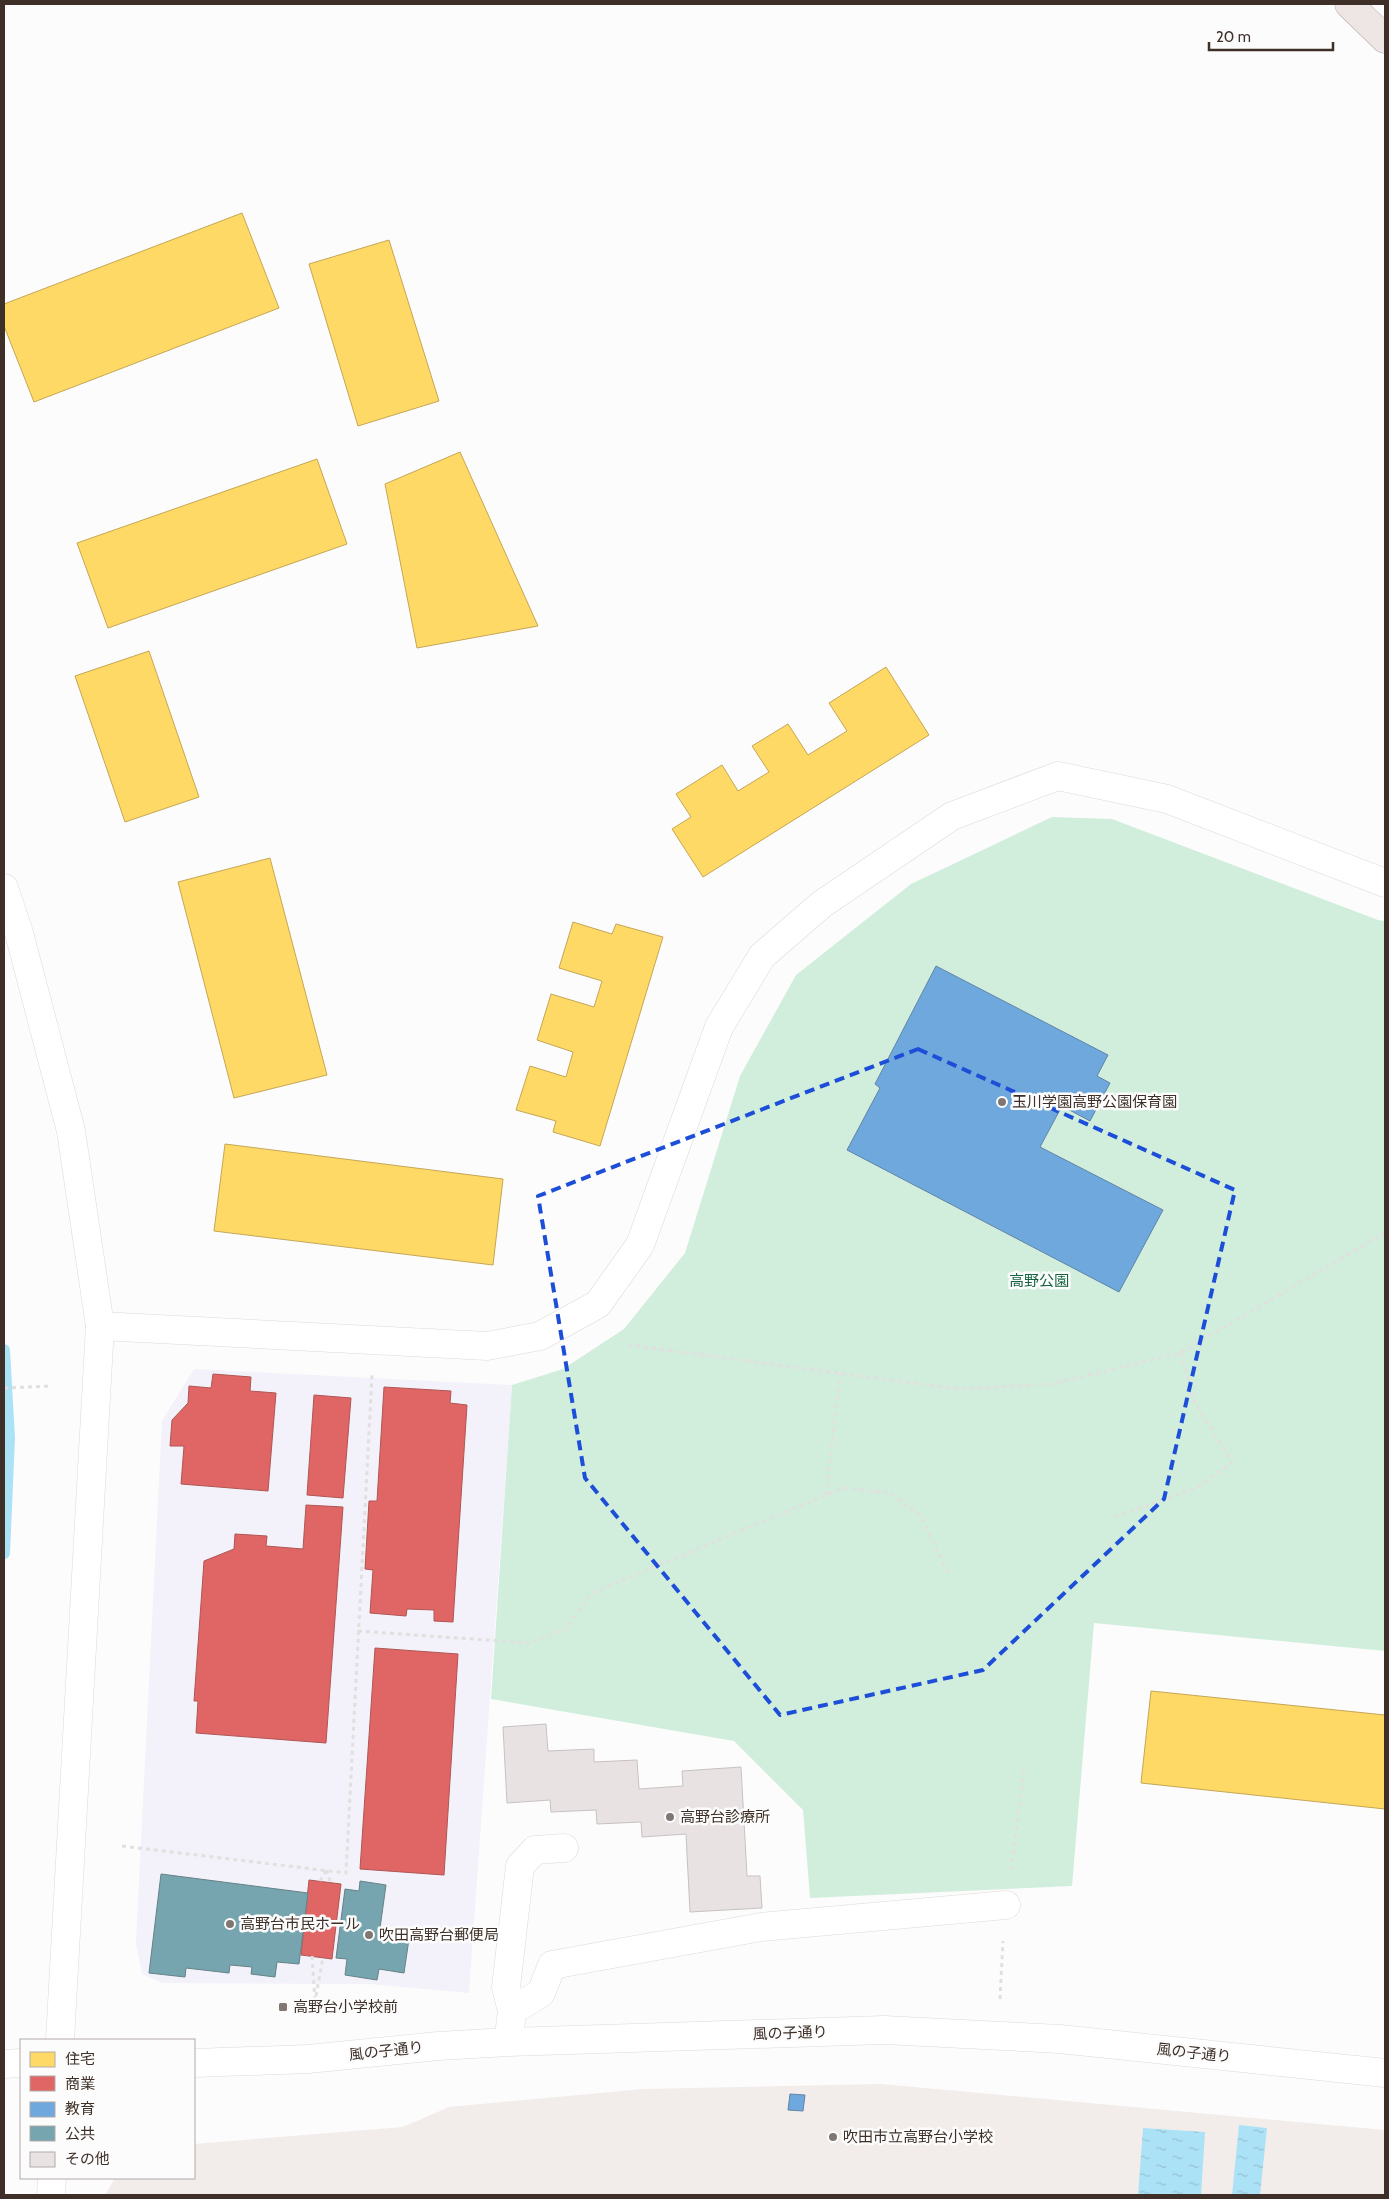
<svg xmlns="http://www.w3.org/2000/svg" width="1389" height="2199" viewBox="0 0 1389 2199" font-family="Cabin,'Noto Sans JP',sans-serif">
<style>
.commercial{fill:#f3f1f9}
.built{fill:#f2edeb}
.green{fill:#d1eedd}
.water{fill:url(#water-ripples)}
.homes{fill:#ffd966;stroke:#c5a654}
.shops{fill:#e06666;stroke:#af5654}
.schools{fill:#6fa8dc;stroke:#6084a6}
.public{fill:#76a5af;stroke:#658287}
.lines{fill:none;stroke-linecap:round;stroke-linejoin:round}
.stream{stroke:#ace2f6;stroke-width:12}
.building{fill:#e9e2e3;stroke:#c8c1c3}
.minor-casing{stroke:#dfd9d5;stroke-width:29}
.major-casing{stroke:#b9aaa9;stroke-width:29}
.path{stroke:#e1e0df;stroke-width:3;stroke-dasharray:4 4;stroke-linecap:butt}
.minor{stroke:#fff;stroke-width:28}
.major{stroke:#eee5e5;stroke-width:28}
.marked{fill:none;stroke:#1d4ed8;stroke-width:4;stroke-dasharray:10 6;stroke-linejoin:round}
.poi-dot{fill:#807773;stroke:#fcfcfc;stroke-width:2}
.labels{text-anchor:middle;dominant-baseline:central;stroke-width:5;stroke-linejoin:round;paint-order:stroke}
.poi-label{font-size:15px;fill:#3e3029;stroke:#fcfcfc;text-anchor:start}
.park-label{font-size:15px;fill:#166341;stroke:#fcfcfc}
.street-label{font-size:15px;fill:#3e3029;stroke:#fcfcfc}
</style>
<defs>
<pattern id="water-ripples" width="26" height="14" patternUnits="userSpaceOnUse" patternTransform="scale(1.25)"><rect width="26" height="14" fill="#ace2f6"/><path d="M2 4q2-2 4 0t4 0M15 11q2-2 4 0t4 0" fill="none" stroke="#95c2d3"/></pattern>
</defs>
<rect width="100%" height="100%" fill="#fcfcfc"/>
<!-- commercial -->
<path class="commercial" d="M194,1369L512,1385L469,1993L369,1984L162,1983L142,1974L136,1943L162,1421Z"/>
<!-- built -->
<path class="built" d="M881,2084L1385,2130V2195H105L115,2178H194V2144L403,2127L449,2107L643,2089Z"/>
<!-- green -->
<path class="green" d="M1052,817L1112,819L1378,920L1385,921V1651L1094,1623L1072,1886L810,1898L803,1810L734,1741L491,1699L512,1385L563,1369L624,1329L685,1253L740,1076L796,975L911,884Z"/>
<!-- water -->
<g class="water">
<path d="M1239,2125L1267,2128L1260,2195H1232Z"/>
<path d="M1143,2128L1205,2132L1201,2195H1138Z"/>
</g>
<!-- homes -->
<g class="homes">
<path d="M242,213L279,308L34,402L4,326V304Z"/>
<path d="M389,240L439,401L358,426L309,264Z"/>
<path d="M460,452L538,626L417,648L385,484Z"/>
<path d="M317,459L347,544L108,628L77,543Z"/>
<path d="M149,651L199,797L125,822L75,676Z"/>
<path d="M886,667L929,735L703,877L672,829L691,817L676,794L722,765L738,791L769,772L752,746L788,724L808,755L847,731L829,703Z"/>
<path d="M270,858L327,1075L234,1098L178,882Z"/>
<path d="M573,922L612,934L616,924L663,937L600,1146L553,1132L556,1121L516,1110L530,1066L566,1077L573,1052L537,1040L551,994L594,1007L602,981L559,968Z"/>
<path d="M225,1144L503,1179L493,1265L214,1231Z"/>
<path d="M1151,1691L1385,1715V1809L1141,1783Z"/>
</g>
<!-- shops -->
<g class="shops">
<path d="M213,1374L251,1377L250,1391L276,1393L268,1491L181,1484L184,1446H170L172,1420L188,1403L189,1386L211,1388Z"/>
<path d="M384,1387L451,1391L450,1403L467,1405L453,1622L434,1621V1610L407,1609L406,1616L370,1613L373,1570L365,1569L369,1501H377Z"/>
<path d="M314,1395L351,1398L343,1498L307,1495Z"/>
<path d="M306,1505L343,1507L326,1743L196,1733L198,1701H194L204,1561L234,1549L235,1534L267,1536L266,1546L303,1549Z"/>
<path d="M375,1648L458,1654L444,1875L360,1869Z"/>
<path d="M309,1880L341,1884L332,1959L301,1955Z"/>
</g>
<!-- schools -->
<g class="schools">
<path d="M936,966L1108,1055L1097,1076L1110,1083L1090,1121L1062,1106L1040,1147L1163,1210L1119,1292L847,1150L880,1088L875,1084Z"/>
<path d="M790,2094L805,2095L803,2111L788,2110Z"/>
</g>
<!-- public -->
<g class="public">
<path d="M161,1874L308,1893L299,1964L277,1962L275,1977L251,1974L252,1967L230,1965L229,1973L186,1968L185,1977L149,1973Z"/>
<path d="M360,1881L386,1885L380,1928L410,1932L404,1973L379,1969L377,1980L345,1975L347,1959L336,1958L345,1889L359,1891Z"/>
</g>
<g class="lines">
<!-- stream -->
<path class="stream" d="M4,1350L9,1438L4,1553"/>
</g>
<!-- building -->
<path class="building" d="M546,1724L548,1751L594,1749V1762L637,1760L639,1789L683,1786L682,1771L741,1767L747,1876H760L762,1908L690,1912L686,1834L642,1837L641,1822L597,1824L596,1810L551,1812L550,1800L507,1803L503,1727Z"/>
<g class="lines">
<!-- minor casing -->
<g class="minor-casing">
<g id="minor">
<path d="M4,888L19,933L71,1131L100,1326L60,2040"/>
<path d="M100,1326L487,1346L540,1336L598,1304L640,1245L719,1027L762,956L822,904L952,816L1058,776L1167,799L1385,883"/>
<path d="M512,2011L541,1993L552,1965L761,1927L1006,1905"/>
<path d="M510,2028L512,2011L506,1987L520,1866L535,1850L564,1848"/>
<path d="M194,2063L308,2059L438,2046L508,2042L884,2030L1060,2039L1385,2073"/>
<path d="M4,2064L21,2063"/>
<path d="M51,2195L52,2178"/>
</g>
</g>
<!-- major casing -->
<g class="major-casing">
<path id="major" d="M1349,4L1385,39"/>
</g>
<!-- path -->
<g class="path">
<path d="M628,1345L958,1389L1052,1384L1180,1353L1385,1233"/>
<path d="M4,1388L51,1386"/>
<path d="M826,1495L840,1374"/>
<path d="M1115,1517L1197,1488L1232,1462L1195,1403L1180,1353"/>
<path d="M358,1631L529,1643L566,1629L592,1593L843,1488L889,1493L921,1516L948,1573"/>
<path d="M122,1846L346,1873L372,1375"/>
<path d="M326,1870L331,1883"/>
<path d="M1011,1870L1024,1771"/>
<path d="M320,1881L326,1871"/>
<path d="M312,1956L315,2001"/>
<path d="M316,1996L323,1957"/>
<path d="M1000,1999L1003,1941"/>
</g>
<!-- minor -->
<use href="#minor" class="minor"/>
<!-- major -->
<use href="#major" class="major"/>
</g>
<!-- marked area -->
<path class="marked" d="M918,1049L1235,1190L1164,1499L983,1670L780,1715L585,1478L538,1196Z"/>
<!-- markers -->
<g class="poi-dot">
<circle cx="1002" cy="1102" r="5"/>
<circle cx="670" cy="1817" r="5"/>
<circle cx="230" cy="1924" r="5"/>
<circle cx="369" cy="1935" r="5"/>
<rect x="278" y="2002" width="10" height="10" rx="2.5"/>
<circle cx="833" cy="2137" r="5"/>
</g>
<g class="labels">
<!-- poi labels -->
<g class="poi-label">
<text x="1012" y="1102">玉川学園高野公園保育園</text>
<text x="680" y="1817">高野台診療所</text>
<text x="240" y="1924">高野台市民ホール</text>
<text x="379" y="1935">吹田高野台郵便局</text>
<text x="293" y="2007">高野台小学校前</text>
<text x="843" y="2137">吹田市立高野台小学校</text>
</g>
<!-- park labels -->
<g class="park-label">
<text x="1039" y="1281">高野公園</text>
</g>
<!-- street labels -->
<g class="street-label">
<text transform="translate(790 2033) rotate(-2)">風の子通り</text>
<text transform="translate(386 2051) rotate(-6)">風の子通り</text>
<text transform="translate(1194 2053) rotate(6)">風の子通り</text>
</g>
</g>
<!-- border -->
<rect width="1389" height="2199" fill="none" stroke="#3e3029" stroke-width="10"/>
<!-- legend -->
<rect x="20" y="2039" width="175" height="140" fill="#fcfcfc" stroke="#b0aaa8"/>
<rect x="30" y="2052" width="25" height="15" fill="#ffd966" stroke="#b0aaa8"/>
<text x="65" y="2064" font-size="15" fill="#3e3029">住宅</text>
<rect x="30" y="2076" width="25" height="15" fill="#e06666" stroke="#b0aaa8"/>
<text x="65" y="2089" font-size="15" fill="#3e3029">商業</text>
<rect x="30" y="2102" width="25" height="15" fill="#6fa8dc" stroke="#b0aaa8"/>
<text x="65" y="2114" font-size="15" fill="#3e3029">教育</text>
<rect x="30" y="2126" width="25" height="15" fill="#76a5af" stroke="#b0aaa8"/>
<text x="65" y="2139" font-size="15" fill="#3e3029">公共</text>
<rect x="30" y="2152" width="25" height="15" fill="#e9e2e3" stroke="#b0aaa8"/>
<text x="65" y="2164" font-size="15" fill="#3e3029">その他</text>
<!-- scale -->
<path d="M1209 42v8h124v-8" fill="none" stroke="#3e3029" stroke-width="2.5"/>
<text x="1216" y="42" font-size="15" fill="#3e3029" stroke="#fcfcfc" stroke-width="4" paint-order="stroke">20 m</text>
</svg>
